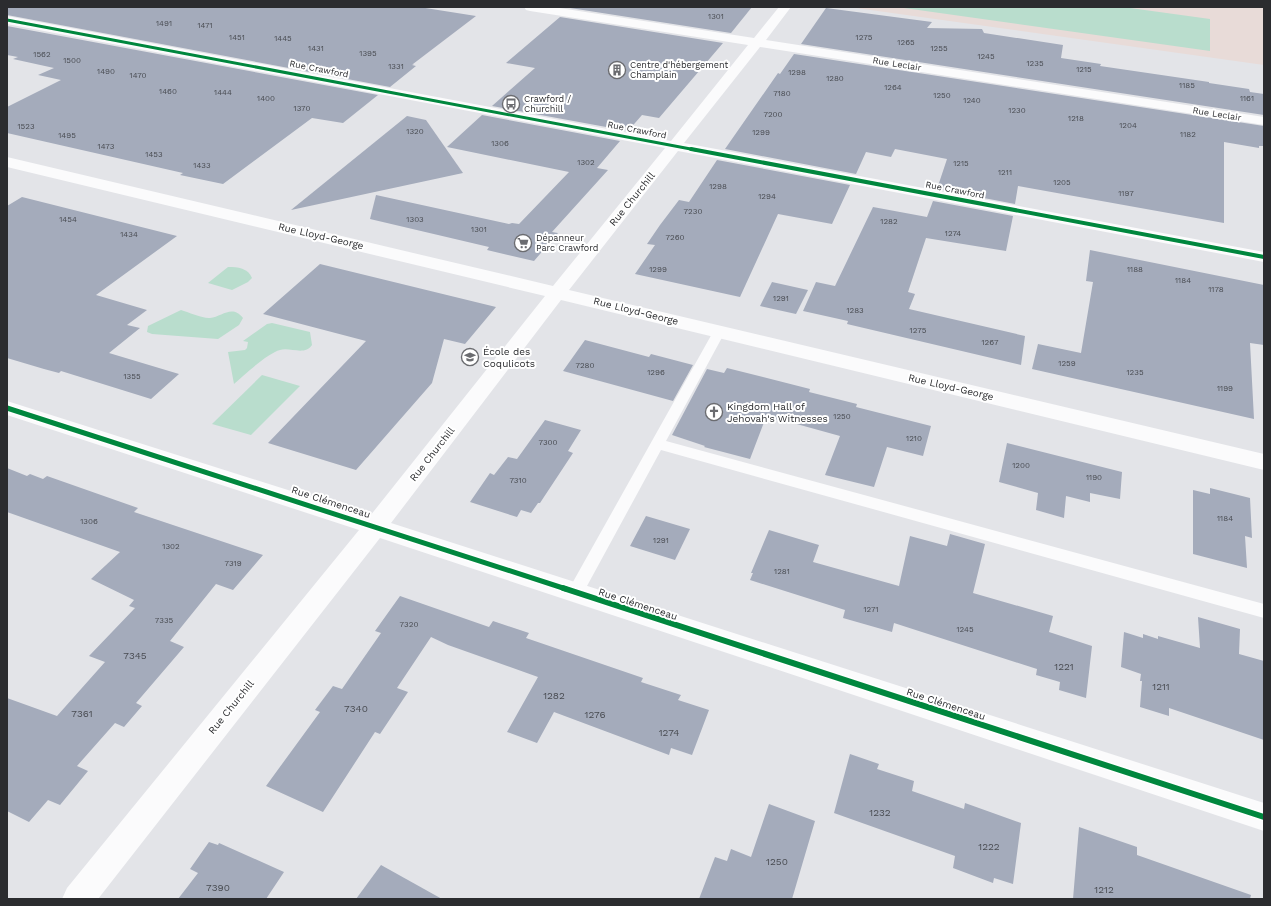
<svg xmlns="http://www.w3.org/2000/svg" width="1271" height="906" viewBox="0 0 1271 906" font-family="'Work Sans',sans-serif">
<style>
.medical{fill:#e8dbd8}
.green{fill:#b9ddcd}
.building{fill:#a4abbb}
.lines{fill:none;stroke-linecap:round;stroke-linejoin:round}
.lane{fill:#fbfbfc;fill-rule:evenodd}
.street{fill:#fbfbfc;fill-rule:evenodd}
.cycleway-far3-casing{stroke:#fff;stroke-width:4.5}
.cycleway-far2-casing{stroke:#fff;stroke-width:6}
.cycleway-far1-casing{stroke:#fff;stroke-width:8}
.cycleway-casing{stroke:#fff;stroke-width:9}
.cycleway-far3{stroke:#00873e;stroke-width:3}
.cycleway-far2{stroke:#00873e;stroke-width:4}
.cycleway-far1{stroke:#00873e;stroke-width:5}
.cycleway{stroke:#00873e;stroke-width:6}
.labels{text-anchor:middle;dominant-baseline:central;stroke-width:4;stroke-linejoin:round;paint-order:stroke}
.number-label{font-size:8px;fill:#494c52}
.far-street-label{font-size:9px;fill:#2b2c2f;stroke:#fff}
.far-poi-label{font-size:9px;fill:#2b2c2f;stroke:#fff;text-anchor:start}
.street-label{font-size:10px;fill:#2b2c2f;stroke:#fff}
.poi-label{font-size:10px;fill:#2b2c2f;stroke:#fff;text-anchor:start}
.near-number-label{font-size:10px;fill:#494c52}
</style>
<rect width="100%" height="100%" fill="#e3e4e8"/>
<!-- medical -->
<path class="medical" d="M849,7H1264V65L928,18Z"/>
<!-- green -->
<g class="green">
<path d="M897,7H1123L1210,19V51Z"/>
<path d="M228,267C238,267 248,268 252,278L248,282L232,290L208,283Z"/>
<path d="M181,310C188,312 204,319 210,318C222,317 232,304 243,318L239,325L218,339L152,334L147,332L148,326Z"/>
<path d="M272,323L310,332L312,345C305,356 290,347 280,350C268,353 244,375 234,384L228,352L245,350L247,348L248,342L243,341L267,324Z"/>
<path d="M262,375L300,386L251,435L212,424Z"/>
</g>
<!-- building -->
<g class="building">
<path d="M7,7H419L476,16L413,64H414L412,65L416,66L390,87L7,15Z"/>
<path d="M572,7H752L731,33L570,8Z"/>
<path d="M826,8L932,22L927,28L982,29L984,33L1063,45L1061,58L1101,64L1100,66L1209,82V83L1249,89L1250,92L1264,94V115L801,44Z"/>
<path d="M560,17L723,43L659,118L642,115L628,131L492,106L535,68L506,63Z"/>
<path d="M7,26L378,95L343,123L312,118L223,184L180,175L183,173L7,133V107L61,80L38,75L54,68L13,59L18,57L7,55Z"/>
<path d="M794,54L1264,126V146H1259V148L1224,142V223L1018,186L1015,204L937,189L947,159L895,149L891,157L866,152L856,174L725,149L778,73L780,74Z"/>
<path d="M482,115L620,141L597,168L608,170L552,232L558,233L534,261L487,250L489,247L370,219L376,195L509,224L512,223L519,224L569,172L447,147Z"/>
<path d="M407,116L426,120L463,173L291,210Z"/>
<path d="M717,160L850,185L832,224L778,214L740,297L635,274L655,245L647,244L660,225L679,200L689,202Z"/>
<path d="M22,197L177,236L96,295L147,310L127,325L140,328L109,353L179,374L151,399L61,371L59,373L44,369L7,358V206Z"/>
<path d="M933,201L1013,216L1006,251L926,238L908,292L915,294L909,309L1025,336L1021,365L847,324L848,321L803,311L816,282L835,286L873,207L927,217Z"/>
<path d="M1090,250L1264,285V345L1250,343L1254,419L1032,369L1038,344L1081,353L1093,282L1086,281Z"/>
<path d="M320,264L496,307L465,344L444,339L432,383L356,470L268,443L366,341L263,314Z"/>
<path d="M772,282L808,290L796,314L760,306Z"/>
<path d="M585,340L649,357L651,354L693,365L673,401L563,371Z"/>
<path d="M727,368L810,389L809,392L857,404L856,407L931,426L923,456L887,447L874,487L825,475L840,436L793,423L766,417L750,459L704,447L705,446L672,435L707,369L724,373Z"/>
<path d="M545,420L581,430L568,451L573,453L540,503H538L531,513L521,510L517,517L470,502L490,473L494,475L508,457L517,459Z"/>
<path d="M1007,443L1122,472L1120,499L1090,493V502L1066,496L1064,518L1036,510L1038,493L999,482Z"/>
<path d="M7,468L27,476L30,474L43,479L47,476L138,508L134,512L263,555L233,590L216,584L170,641L184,647L136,703L142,706L124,727L115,723L77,766L88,771L60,805L48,800L29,822L7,811V698L57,716L105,662L89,656L135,608L129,606L134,600L91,579L120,552L7,512Z"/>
<path d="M1210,488L1250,498L1252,538L1245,536L1247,568L1193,554V490L1210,494Z"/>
<path d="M646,516L690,529L675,560L630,546Z"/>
<path d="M769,530L819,545L813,562L899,586L910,536L947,546L950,534L985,544L973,593L1053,616L1049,632L1092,646L1086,698L1059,690L1060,682L1036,675L1037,669L894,623L892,632L843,618L845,610L750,580L753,573H751Z"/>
<path d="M400,596L489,627L493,621L529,633L526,638L643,678L641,682L681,695L678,700L709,710L692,755L671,748L669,755L554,712L537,743L507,732L538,677L448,645L431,637L397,688L408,692L380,734L375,732L323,812L266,786L320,712L315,710L333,686L342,689L381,633L375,631Z"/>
<path d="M1198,617L1240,629L1239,654L1264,661V740L1169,708V716L1140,707L1142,681H1140L1141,674L1121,667L1124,632L1143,638V634L1158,639V636L1200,648Z"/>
<path d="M850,754L879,764L877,769L914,781L912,791L964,809L965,803L1021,823L1013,884L994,878L993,883L953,868L955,856L834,813Z"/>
<path d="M769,804L815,821L792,899H699L715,857L727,861L731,849L751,857Z"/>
<path d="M1079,827L1137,847V855L1251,895L1250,899H1073Z"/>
<path d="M209,842L218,845L219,843L284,872L266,899H178L198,873L190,869Z"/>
<path d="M381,865L442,899H356Z"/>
</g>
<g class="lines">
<!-- lane -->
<path class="lane" d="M719,328L723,329L725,332L666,441L1264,604V618L661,450L581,597L575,599L569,597L567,593L569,589L713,332L715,329Z"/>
<!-- street -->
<path class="street" d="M524,7H553L754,38L779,7H791L766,40L1264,117V125L760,47L684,143L1264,252V262L678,151L569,290L1264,454V470L561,300L391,523L1264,803V831L380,538L98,899H62L67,888L359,530L7,415V401L370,516L545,296L7,167V157L553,286L665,148L7,24V16L671,141L748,45L530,11L526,10Z"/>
<!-- cycleway-far3 casing -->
<g class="cycleway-far3-casing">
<path id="cycleway-far3" d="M7,20L696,150"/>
</g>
<!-- cycleway-far2 casing -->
<g class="cycleway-far2-casing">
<path id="cycleway-far2" d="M691,149L1264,257"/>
</g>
<!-- cycleway-far1 casing -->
<g class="cycleway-far1-casing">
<path id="cycleway-far1" d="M7,408L566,589"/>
</g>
<!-- cycleway casing -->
<g class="cycleway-casing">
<path id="cycleway" d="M563,588L1264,817"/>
</g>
<!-- cycleway-far3 -->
<use href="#cycleway-far3" class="cycleway-far3"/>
<!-- cycleway-far2 -->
<use href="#cycleway-far2" class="cycleway-far2"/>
<!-- cycleway-far1 -->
<use href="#cycleway-far1" class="cycleway-far1"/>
<!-- cycleway -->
<use href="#cycleway" class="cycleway"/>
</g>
<!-- icons -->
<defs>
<g id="building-ring" transform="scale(0.9)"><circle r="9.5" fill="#fff" stroke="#6b6c70" stroke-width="1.5"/><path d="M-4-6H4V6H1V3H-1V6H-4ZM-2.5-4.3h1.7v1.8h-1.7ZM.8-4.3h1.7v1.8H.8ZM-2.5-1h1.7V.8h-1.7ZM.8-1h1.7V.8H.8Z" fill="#6b6c70"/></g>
<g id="bus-ring" transform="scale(0.9)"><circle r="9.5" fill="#fff" stroke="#6b6c70" stroke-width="1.5"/><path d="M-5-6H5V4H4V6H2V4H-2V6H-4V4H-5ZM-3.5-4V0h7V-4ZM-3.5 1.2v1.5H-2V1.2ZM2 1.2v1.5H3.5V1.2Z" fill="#6b6c70"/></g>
<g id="supermarket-ring" transform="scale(0.9)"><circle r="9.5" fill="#fff" stroke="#6b6c70" stroke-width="1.5"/><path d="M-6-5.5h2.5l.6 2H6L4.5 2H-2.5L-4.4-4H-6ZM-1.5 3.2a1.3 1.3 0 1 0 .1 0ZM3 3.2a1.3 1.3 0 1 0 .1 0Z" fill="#6b6c70"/></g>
<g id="school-ring" transform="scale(0.9)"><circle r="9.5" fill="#fff" stroke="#6b6c70" stroke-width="1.5"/><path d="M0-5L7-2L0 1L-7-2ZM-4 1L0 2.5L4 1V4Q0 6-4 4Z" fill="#6b6c70"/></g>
<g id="church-ring" transform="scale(0.9)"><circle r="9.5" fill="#fff" stroke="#6b6c70" stroke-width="1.5"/><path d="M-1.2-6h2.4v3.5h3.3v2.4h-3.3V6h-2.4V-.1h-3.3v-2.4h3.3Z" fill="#6b6c70"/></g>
</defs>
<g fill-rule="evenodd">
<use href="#building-ring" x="617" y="70"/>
<use href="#bus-ring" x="511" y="104"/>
<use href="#supermarket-ring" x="523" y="243"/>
<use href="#school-ring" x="470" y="357"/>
<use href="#church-ring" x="714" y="412"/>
</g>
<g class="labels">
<!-- number labels -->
<g class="number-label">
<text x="716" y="16">1301</text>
<text x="164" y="23">1491</text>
<text x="205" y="25">1471</text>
<text x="237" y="37">1451</text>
<text x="864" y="37">1275</text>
<text x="283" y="38">1445</text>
<text x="906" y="42">1265</text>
<text x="316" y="48">1431</text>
<text x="939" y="48">1255</text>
<text x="368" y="53">1395</text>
<text x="42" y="54">1562</text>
<text x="986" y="56">1245</text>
<text x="72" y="60">1500</text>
<text x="1035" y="63">1235</text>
<text x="396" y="66">1331</text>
<text x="1084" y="69">1215</text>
<text x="106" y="71">1490</text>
<text x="797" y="72">1298</text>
<text x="138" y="75">1470</text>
<text x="835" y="78">1280</text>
<text x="1187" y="85">1185</text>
<text x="893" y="87">1264</text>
<text x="168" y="91">1460</text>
<text x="223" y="92">1444</text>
<text x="782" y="93">7180</text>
<text x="942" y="95">1250</text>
<text x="266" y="98">1400</text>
<text x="1247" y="98">1161</text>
<text x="972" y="100">1240</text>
<text x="302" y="108">1370</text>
<text x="1017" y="110">1230</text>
<text x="773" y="114">7200</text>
<text x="1076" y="118">1218</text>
<text x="1128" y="125">1204</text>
<text x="26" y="126">1523</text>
<text x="415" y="131">1320</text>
<text x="761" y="132">1299</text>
<text x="1188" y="134">1182</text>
<text x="67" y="135">1495</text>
<text x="500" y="143">1306</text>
<text x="106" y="146">1473</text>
<text x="154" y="154">1453</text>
<text x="586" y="162">1302</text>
<text x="961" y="163">1215</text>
<text x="202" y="165">1433</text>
<text x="1005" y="172">1211</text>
<text x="1062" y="182">1205</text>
<text x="718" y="186">1298</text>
<text x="1126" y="193">1197</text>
<text x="767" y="196">1294</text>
<text x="693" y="211">7230</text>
<text x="68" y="219">1454</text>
<text x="415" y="219">1303</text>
<text x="889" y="221">1282</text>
<text x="479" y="229">1301</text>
<text x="953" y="233">1274</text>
<text x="129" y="234">1434</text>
<text x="675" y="237">7260</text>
<text x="658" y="269">1299</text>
<text x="1135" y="269">1188</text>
<text x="1183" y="280">1184</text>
<text x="1216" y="289">1178</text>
<text x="781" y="298">1291</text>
<text x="855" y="310">1283</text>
<text x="918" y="330">1275</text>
<text x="990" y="342">1267</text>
<text x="1067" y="363">1259</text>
<text x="585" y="365">7280</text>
<text x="656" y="372">1296</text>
<text x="1135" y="372">1235</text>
<text x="132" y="376">1355</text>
<text x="1225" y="388">1199</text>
<text x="842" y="416">1250</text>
<text x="914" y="438">1210</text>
<text x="548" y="442">7300</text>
<text x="1021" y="465">1200</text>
<text x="1094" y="477">1190</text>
<text x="518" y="480">7310</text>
<text x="1225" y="518">1184</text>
<text x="89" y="521">1306</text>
<text x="661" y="540">1291</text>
<text x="171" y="546">1302</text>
<text x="233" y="563">7319</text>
<text x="782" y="571">1281</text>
<text x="871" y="609">1271</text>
<text x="164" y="620">7335</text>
<text x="409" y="624">7320</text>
<text x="965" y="629">1245</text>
</g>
<!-- far-street labels -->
<g class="far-street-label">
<text transform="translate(897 64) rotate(9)">Rue Leclair</text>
<text transform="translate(319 69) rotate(11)">Rue Crawford</text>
<text transform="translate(1217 114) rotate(9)">Rue Leclair</text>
<text transform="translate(637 130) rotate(11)">Rue Crawford</text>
<text transform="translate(955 190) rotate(11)">Rue Crawford</text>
</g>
<!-- far-poi labels -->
<g class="far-poi-label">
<text x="630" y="65">Centre d'hébergement<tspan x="630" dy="10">Champlain</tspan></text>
<text x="524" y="99">Crawford /<tspan x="524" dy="10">Churchill</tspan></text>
<text x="536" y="238">Dépanneur<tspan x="536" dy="10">Parc Crawford</tspan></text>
</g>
<!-- street labels -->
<g class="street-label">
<text transform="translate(632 199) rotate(-51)">Rue Churchill</text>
<text transform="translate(321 236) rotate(13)">Rue Lloyd-George</text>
<text transform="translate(636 311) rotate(14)">Rue Lloyd-George</text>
<text transform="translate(951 387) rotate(13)">Rue Lloyd-George</text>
<text transform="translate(432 454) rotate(-52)">Rue Churchill</text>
<text transform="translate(331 502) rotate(18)">Rue Clémenceau</text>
<text transform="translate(638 604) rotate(18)">Rue Clémenceau</text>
<text transform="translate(946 704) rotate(18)">Rue Clémenceau</text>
<text transform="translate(231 707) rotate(-51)">Rue Churchill</text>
</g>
<!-- poi labels -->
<g class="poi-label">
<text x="483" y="351">École des<tspan x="483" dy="12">Coqulicots</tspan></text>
<text x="727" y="406">Kingdom Hall of<tspan x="727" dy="12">Jehovah's Witnesses</tspan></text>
</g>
<!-- near-number labels -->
<g class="near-number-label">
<text x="135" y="655">7345</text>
<text x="1064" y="666">1221</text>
<text x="1161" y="686">1211</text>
<text x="554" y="695">1282</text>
<text x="356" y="708">7340</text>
<text x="82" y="713">7361</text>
<text x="595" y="714">1276</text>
<text x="669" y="732">1274</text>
<text x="880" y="812">1232</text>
<text x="989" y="846">1222</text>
<text x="777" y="861">1250</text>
<text x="218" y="887">7390</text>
<text x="1104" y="889">1212</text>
</g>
</g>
<!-- border -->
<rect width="1271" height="906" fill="none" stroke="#2b2c2f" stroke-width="16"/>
</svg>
